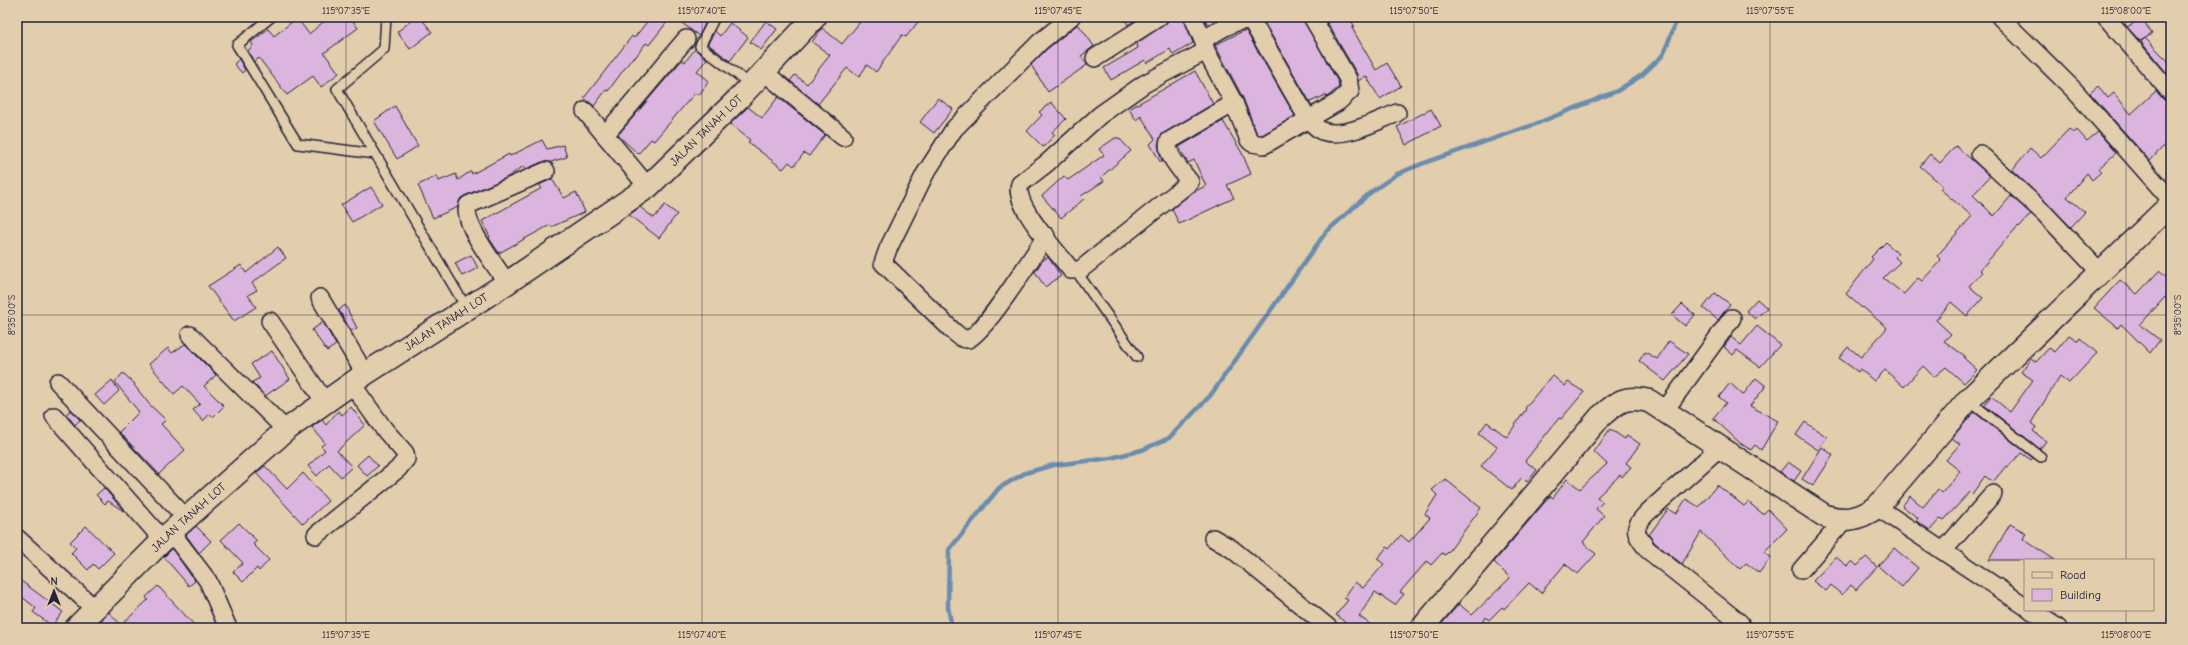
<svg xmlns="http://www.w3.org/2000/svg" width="2188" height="645" viewBox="0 0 2188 645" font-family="'Comic Neue',sans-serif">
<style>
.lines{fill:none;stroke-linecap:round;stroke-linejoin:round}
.stream{stroke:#6b8dae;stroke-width:4.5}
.building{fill:#dbb5dd;stroke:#22223b}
.service-casing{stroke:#22223b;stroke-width:12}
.minor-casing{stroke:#22223b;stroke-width:20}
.tertiary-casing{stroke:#22223b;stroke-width:25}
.secondary-casing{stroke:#22223b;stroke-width:25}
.service{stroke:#e2cdac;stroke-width:9}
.minor{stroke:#e2cdac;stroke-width:17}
.tertiary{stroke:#e2cdac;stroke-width:22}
.secondary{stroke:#e2cdac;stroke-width:22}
.ticks{fill:none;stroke:#22223b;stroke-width:1;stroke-opacity:0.45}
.labels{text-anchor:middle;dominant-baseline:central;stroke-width:4;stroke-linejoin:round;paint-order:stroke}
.street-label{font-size:12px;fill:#22223b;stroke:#e2cdac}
.neatline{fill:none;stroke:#22223b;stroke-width:1.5}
.ticks-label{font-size:10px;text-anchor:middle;fill:#22223b}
</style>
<rect width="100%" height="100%" fill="#e2cdac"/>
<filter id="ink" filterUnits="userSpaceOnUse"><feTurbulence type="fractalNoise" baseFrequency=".025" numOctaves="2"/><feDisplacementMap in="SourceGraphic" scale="8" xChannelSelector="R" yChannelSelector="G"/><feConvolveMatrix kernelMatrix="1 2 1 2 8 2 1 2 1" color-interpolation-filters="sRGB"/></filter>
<g filter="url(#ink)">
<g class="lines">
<!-- stream -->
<path class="stream" d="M952,628L948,607L949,550L999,488L1025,473L1054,465L1111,458L1142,450L1169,438L1210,396L1326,232L1371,192L1397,174L1424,163L1533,125L1617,91L1642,75L1663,55L1678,17"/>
</g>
<!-- building -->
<g class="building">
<path d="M329,17H350L358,28L324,53L339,73L321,87L313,76L287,95L259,58L254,62L248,51L253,45L251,42L268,29L274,36L297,18L309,34Z"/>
<path d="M416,17H420L432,32L410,49L397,32Z"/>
<path d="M651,17H671L649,45L646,43L634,59L633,57L608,91L606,90L594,106L584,98L632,36L634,38Z"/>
<path d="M674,17H696L705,24L699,36Z"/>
<path d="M864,17H922L906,37L902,35L876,72L867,65L859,77L847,68L818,104L790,81L795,75L807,84L830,55L812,42L822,28L842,44Z"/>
<path d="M1124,17H1140L1128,25Z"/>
<path d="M1169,17H1183L1193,43L1173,55L1170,49L1147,63L1145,60L1111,80L1104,68L1138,48L1137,43L1164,25Z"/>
<path d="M1204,17H1223L1208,25Z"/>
<path d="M1261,17H1302L1338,82L1339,87L1327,97L1326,95L1310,102Z"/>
<path d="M1324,17H1349L1355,27L1352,28L1376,70L1387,63L1401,86L1380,99L1366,76L1358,81L1357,74Z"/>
<path d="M2142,18L2152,34L2140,41L2127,27Z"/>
<path d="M766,21L777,29L761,50L750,42Z"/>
<path d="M730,23L748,37L730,61L708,44L715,31L720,36Z"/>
<path d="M1078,24L1094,46L1081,56L1087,65L1048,92L1031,65L1047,49Z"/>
<path d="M1243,31H1246L1295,116L1262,135L1257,134L1243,98L1215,45Z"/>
<path d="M2145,38L2171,64V78L2141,42Z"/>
<path d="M695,49L707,59L697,71L709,81L699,95L695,93L654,141L651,139L638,154L618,135L682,60L685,62Z"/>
<path d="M239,59L245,70L242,73L234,64Z"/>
<path d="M1195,71L1213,104L1161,135L1158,145L1162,161L1161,163L1150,144L1155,139L1141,116L1136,120L1129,109Z"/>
<path d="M2098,86L2108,98L2114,93L2131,114L2156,91L2164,100L2171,103V138L2150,161L2090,93Z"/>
<path d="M778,97L825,135L809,156L804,153L794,166L789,162L783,169L748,142L750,140L730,124L748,107L762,118Z"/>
<path d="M938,98L953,109L934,133L920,122Z"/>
<path d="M1051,102L1066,119L1052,132L1055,135L1043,147L1027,131L1042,115L1039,112Z"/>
<path d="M395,106L418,146L397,159L374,121Z"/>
<path d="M1431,109L1441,126L1406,145L1397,127Z"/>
<path d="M1223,121L1242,153L1251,174L1227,185L1234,198L1179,224L1172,209L1193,192L1206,186L1194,160L1188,163L1179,147Z"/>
<path d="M2069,129L2074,133L2077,130L2087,141L2098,132L2116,153L2098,169L2101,172L2092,180L2087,173L2067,197L2085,212L2071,227L2012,170L2030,148L2041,158Z"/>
<path d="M1115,138H1119L1131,151L1101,177L1104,181L1081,196L1084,199L1061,218L1042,196L1064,176L1068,180L1104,155L1099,149Z"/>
<path d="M542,140L547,149L563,145L567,157L551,162H542L526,169L524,166L506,178L464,196L460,199L458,207L433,218L418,185L437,176L439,181L456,174L458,180L471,171L472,174L509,154L510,156Z"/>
<path d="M1956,146L1990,176L1973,195L1994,216L2011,196L2031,214L2019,227L2018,226L1980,270L1982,272L1969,286L1983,298L1967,316L1951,302L1936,320L1951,334L1944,341L1965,356L1964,358L1977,370L1964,383L1946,367L1934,377L1923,366L1904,387L1885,370L1874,381L1860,369L1858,372L1839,358L1848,347L1861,357L1887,328L1863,307L1862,308L1846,294L1873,259L1871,257L1886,242L1898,254L1895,257L1900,262L1883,278L1904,294L1918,278L1922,281L1941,260L1937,256L1972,216L1940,189L1943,186L1920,166L1930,154L1940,163Z"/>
<path d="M552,179L564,198L576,192L585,212L551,227L550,225L499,253L489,238L490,237L482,221L542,188L539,185Z"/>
<path d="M371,187L382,204L352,222L341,205Z"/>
<path d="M665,205L677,214L659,238L629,215L640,207L654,218Z"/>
<path d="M278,247L286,258L252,283L257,290L248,295L256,307L234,321L208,286L241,265L246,273Z"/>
<path d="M471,255L478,268L462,276L455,263Z"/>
<path d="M1048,257L1061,276L1045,287L1035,272L1042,261Z"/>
<path d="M2159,271L2171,282V302L2165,297L2140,325L2160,340L2150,353L2121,324L2118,328L2094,308L2120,280L2137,294Z"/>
<path d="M1715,293L1730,304L1718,320L1703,308Z"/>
<path d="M1757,299L1767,308L1755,319L1746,311Z"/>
<path d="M1682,304L1695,315L1685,326L1672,315Z"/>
<path d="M345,305L357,328L351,331L339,310Z"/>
<path d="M323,322L336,345L327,351L312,330Z"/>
<path d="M1757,326L1780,345L1760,367L1737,350L1733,355L1724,347L1731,337L1741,345Z"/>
<path d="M2069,335L2078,341L2080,338L2097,353L2069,383L2060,376L2031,423L2036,427L2033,431L2046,441L2040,449L1984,405L1991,396L2010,412L2033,380L2021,372L2031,358L2036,362L2049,348L2055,352Z"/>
<path d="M1669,341L1688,354L1665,381L1639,361L1645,352L1657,359Z"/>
<path d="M185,344L216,375L204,386L224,406L213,417L210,414L203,421L193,410L200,404L183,386L174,394L149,364L168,348L172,353Z"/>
<path d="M272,351L290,379L265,396L252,382L260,378L251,364Z"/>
<path d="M123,373L135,384L134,385L150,405L166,420L161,424L185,450L159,474L119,432L139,412L115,382Z"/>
<path d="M1552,375L1565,386L1568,382L1584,392L1561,419L1559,418L1525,461L1537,470L1527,482L1522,477L1512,490L1481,466L1497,447L1479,433L1487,422L1507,437L1526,409L1525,408Z"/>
<path d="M1756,378L1766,386L1750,406L1778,421L1761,450L1755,445L1751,450L1740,443L1713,418L1726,403L1719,397L1730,383L1743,395Z"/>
<path d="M112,380L119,391L104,405L95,395Z"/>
<path d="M351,407L365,425L337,451L352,467L341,477L329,464L317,476L308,466L325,450L321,446L325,443L312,427L322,420L326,425L338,411L342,415Z"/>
<path d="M71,410L80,420L75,425L66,414Z"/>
<path d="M1974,412L2033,458L2031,460L2021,453L2008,467L2006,466L1993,482L1985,476L1972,494L1970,492L1944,520L1941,518L1930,530L1916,521L1918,518L1902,506L1910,496L1923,507L1938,489L1942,493L1960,471L1946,460L1960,444L1952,438Z"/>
<path d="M1805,422L1827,437L1818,450L1796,435Z"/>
<path d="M1610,429L1625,439L1627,435L1640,444L1626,463L1631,467L1622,477L1620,475L1597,497L1603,502L1596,509L1604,516L1583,542L1596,554L1578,574L1565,564L1541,593L1529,583L1504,609L1502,607L1489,620L1486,617L1482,623L1487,628H1438L1459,604L1472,615L1510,578L1494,562L1550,496L1553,498L1567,479L1580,489L1607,464L1594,452Z"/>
<path d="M1822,447L1833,455L1813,486L1802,479Z"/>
<path d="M368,455L378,466L367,476L357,465Z"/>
<path d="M1788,462L1801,471L1794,481L1780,472Z"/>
<path d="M265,466L287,489L303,473L328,501L303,524L256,473Z"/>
<path d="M1445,479L1481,508L1450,550L1445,555L1442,553L1431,565L1427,561L1400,592L1404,594L1395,605L1375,592L1359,616L1375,628H1352L1336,615L1348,600L1344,598L1355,582L1363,588L1384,564L1377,559L1387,547L1389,549L1401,535L1409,542L1430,518L1425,514L1437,495L1432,490Z"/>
<path d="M1717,485L1744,506L1748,502L1763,514L1768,509L1787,529L1764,552L1771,557L1759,573L1746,563L1740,569L1701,532L1682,564L1655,543L1649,535L1668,509L1676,514L1686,499L1699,507Z"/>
<path d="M104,488L125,512L108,501L105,504L96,495Z"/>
<path d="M239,523L257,541L253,544L269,560L259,571L257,568L243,582L233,572L243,563L221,540Z"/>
<path d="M2010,524L2026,533L2023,539L2055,560H1989Z"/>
<path d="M86,526L114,553L98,569L93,564L88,570L71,553L76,548L70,542Z"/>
<path d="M196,526L211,541L199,553L186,535Z"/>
<path d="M1894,548L1918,568L1902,587L1878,566Z"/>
<path d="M172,549L195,581L189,586L164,557Z"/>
<path d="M1836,557L1847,566L1852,561L1857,566L1866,557L1877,567L1856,590L1851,585L1842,595L1831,585L1826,591L1813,581Z"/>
<path d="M17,578L63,612L52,626L33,612L36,608L17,593Z"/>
<path d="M158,586L197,628H98L96,626L109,612L121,625L148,600L146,597Z"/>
</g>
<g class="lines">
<!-- service casing -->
<g class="service-casing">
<g id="service">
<path d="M271,17L237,45L298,144L375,154"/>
<path d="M386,17L384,49L337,89L467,309"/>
<path d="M715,17L700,46L751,85"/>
<path d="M1076,271L1137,357"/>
<path d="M1968,400L2041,457"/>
</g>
</g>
<!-- minor casing -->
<g class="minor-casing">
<g id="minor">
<path d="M1193,17L1203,40L1206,51L1234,103L1249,140L1252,143L1264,145L1338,102L1350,91L1348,79L1312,17"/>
<path d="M2000,17L2074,90L2171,200"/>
<path d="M2106,17L2171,93"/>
<path d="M1203,40C1215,33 1241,14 1253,23L1308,119C1312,123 1317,129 1322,131C1345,139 1376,121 1397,113"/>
<path d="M1206,51L1144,84L1100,115L1047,163L1020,184C1012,205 1058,252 1071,270H1080L1190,182C1183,172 1164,154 1169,141L1234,103"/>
<path d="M1095,58L1159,17"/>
<path d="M764,72L843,137"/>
<path d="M585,111L648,187"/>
<path d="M605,135L686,39"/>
<path d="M1980,154L2045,214L2100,272"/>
<path d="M1046,236C1035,253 983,335 968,339C962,340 957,334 953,331L883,263L888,249L925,174L954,129L1040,42L1071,17"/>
<path d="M507,283C497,267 461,223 468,205L546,171"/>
<path d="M320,298L365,374"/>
<path d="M270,321L325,402"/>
<path d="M190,335L286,430"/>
<path d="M58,382L187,519"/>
<path d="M1665,410L1732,318"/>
<path d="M54,416L163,540"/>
<path d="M1719,448L1647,513C1631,530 1635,533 1648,550L1740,623"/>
<path d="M1877,507L2025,606"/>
<path d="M171,532L208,581L228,628"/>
<path d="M316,535L398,469L406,459L405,453L384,429L351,383"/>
<path d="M17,538L94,608"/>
<path d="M1213,538L1232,549L1329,628"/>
<path d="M1944,550L1993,494"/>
<path d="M1801,570L1844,520"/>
<path d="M2031,610L2058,628"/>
</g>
</g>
<!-- tertiary casing -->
<g class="tertiary-casing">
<path id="tertiary" d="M1422,628L1600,417C1617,402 1625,395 1649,401L1825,516C1845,522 1860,519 1877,507L1968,400L2171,204"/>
</g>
<!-- secondary casing -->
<g class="secondary-casing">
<g id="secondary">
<path id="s1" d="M76,628L171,532L286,430L365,374L507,283L648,187L740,97L815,17"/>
</g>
</g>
<!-- service -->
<use href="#service" class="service"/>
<!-- minor -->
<use href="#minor" class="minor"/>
<!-- tertiary -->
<use href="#tertiary" class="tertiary"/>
<!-- secondary -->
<use href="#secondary" class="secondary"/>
</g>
</g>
<!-- ticks -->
<path class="ticks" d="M346,17V628M702,17V628M1058,17V628M1414,17V628M1770,17V628M2126,17V560M17,315H2171M2126,610V628"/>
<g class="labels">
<!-- street labels -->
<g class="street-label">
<text stroke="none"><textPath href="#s1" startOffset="806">JALAN TANAH LOT</textPath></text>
<text stroke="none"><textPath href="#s1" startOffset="482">JALAN TANAH LOT</textPath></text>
<text stroke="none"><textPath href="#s1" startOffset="158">JALAN TANAH LOT</textPath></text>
</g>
</g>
<!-- margin -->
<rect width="2188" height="645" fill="none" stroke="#e2cdac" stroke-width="44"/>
<!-- legend -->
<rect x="2024" y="559" width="130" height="52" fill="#e2cdac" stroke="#95897f"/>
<rect x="2032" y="572" width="20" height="6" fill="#e2cdac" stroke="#95897f"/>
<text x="2060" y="579" font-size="12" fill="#22223b">Road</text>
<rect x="2032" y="589" width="20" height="12" fill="#dbb5dd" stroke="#95897f"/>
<text x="2060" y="599" font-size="12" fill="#22223b">Building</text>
<!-- north arrow -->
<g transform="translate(54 591)" stroke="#e2cdac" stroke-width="3" paint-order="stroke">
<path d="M0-3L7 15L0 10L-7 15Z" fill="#22223b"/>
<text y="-6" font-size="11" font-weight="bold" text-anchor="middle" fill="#22223b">N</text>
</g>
<rect x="22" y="22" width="2144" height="601" class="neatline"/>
<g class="ticks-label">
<text x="346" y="14">115°07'35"E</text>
<text x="702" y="14">115°07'40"E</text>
<text x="1058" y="14">115°07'45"E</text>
<text x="1414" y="14">115°07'50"E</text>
<text x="1770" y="14">115°07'55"E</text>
<text x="2126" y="14">115°08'00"E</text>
<text transform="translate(11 315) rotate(-90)" y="4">8°35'00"S</text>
<text transform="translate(2177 315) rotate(-90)" y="4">8°35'00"S</text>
<text x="346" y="638">115°07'35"E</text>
<text x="702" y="638">115°07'40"E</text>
<text x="1058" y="638">115°07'45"E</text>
<text x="1414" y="638">115°07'50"E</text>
<text x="1770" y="638">115°07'55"E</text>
<text x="2126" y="638">115°08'00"E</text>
</g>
</svg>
